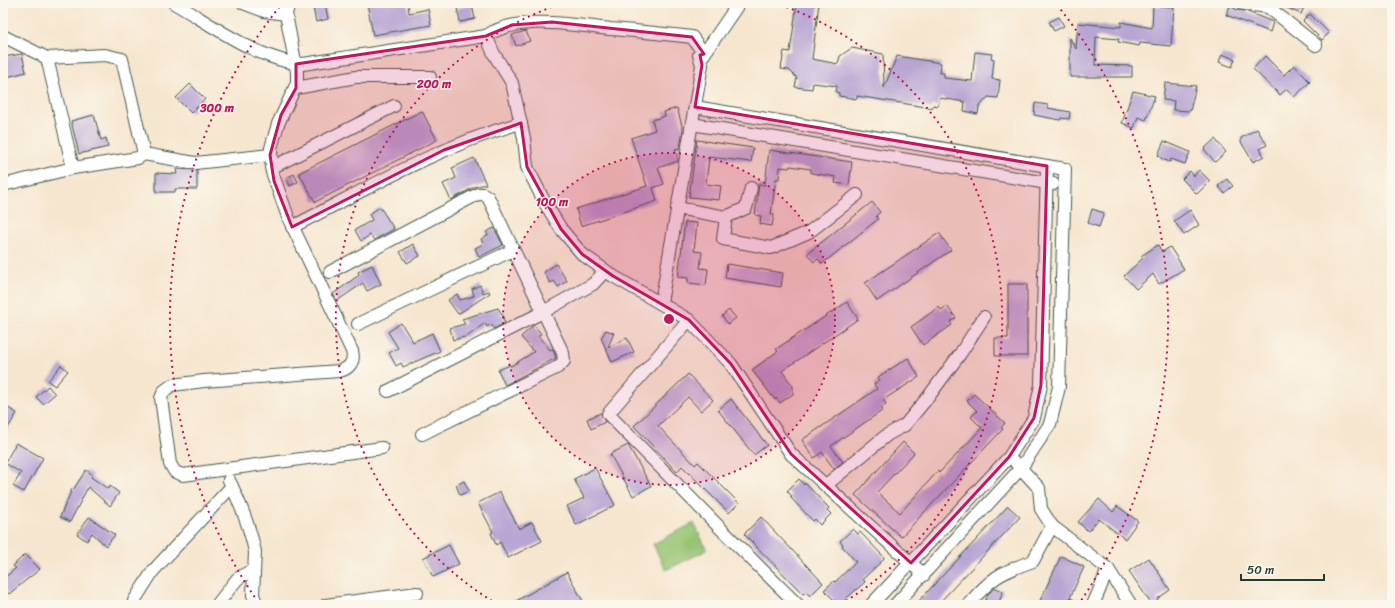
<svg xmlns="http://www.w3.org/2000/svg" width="1395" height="608" viewBox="0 0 1395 608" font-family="Sriracha,sans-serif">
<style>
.green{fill:#96c473;stroke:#5a8054}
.building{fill:#b7a5d3}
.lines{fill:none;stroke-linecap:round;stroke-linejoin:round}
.street-casing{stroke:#3f564b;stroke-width:14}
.street{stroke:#fff;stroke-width:12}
.marked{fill:#c2185b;fill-opacity:0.2;stroke:#c2185b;stroke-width:3;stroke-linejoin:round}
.ring{fill:none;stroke:#c2185b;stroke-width:2;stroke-dasharray:2 4}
.centre{fill:#c2185b;stroke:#fbf7ec;stroke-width:2}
.ring-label{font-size:12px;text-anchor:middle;font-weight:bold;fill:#c2185b;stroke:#fbf7ec;stroke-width:3;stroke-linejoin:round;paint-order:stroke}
</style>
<rect width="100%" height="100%" fill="#fbf7ec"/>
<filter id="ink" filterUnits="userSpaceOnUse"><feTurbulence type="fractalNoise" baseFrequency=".025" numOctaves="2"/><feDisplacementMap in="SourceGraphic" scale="8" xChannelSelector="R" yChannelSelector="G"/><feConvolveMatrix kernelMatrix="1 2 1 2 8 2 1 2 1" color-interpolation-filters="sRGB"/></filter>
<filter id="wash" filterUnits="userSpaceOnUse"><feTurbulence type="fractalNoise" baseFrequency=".012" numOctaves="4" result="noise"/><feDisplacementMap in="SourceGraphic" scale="16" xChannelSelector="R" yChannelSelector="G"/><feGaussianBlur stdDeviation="0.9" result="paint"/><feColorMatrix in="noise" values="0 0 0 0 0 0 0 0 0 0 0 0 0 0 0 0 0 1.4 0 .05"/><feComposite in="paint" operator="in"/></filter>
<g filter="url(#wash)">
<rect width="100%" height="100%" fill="#f6e6cf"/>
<!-- green -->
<path class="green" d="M694,523L707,550L666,570L653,544Z"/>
<g id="blocks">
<!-- building -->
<g class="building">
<path d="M312,3H325L328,19L316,22Z"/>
<path d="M367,3H408L409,13L428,9L431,25L373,35Z"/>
<path d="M797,3H819L812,59L838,64L840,56L852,48L883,54L884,88L897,56L941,63L940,73H944V78L972,81L975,52L992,54L991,58L994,59L992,79L1000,80L998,98L988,97L979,107L978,114L964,111L965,102L940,98L938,106L933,105L932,108L857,96V99L839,96V93L836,92L837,86L813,83L812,89L795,87L797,78L789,70L781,69L784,51L790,52Z"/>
<path d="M1275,3H1306L1301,14Z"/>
<path d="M472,5L475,19L460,22L457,8Z"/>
<path d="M1153,6L1174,7L1171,46L1140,43L1139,46L1118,42L1119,39L1096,37L1095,65L1132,66V77H1070V38L1076,49L1078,23L1121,27V22L1152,28Z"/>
<path d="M1230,6L1237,10L1245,11L1273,22L1270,32L1226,15Z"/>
<path d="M1310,14L1329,33L1322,40L1303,21Z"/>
<path d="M1059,17L1064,26L1054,31L1049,22Z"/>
<path d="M526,31L530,41L516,46L512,35Z"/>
<path d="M22,54L26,72L3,78V57Z"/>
<path d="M1222,54L1235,59L1232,67L1219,62Z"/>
<path d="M1265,56L1284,75L1294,65L1310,82L1294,97L1287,89L1280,95L1253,69Z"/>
<path d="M1165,83L1196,86L1190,111L1173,110L1174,101L1163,100Z"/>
<path d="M190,84L205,99L191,113L176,98Z"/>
<path d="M1133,91L1155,96L1146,120L1138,117L1134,128L1122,123Z"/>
<path d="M1035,103L1048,105V108L1070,112L1069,119L1061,118L1060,120L1034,115Z"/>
<path d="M677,108L683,129L680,148L675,149L678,161L658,168L664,184L653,188L657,201L581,226L576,209L647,186L631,138L655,130L652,120L665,116L664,112Z"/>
<path d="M422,111L437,140L315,202L299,173Z"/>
<path d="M94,115L101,140L106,138L108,147L79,154L71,121Z"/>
<path d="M1257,129L1267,145L1260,149L1264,156L1253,162L1241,142V138Z"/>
<path d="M1215,139L1226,152L1215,162L1204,149Z"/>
<path d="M697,140L753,148L751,162L709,157L706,184L721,186L719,200L689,197Z"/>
<path d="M1164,141L1190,152L1185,164L1171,159L1170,162L1162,159L1158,155Z"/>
<path d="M769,150L852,162L849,185L835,183L836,177L811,173V169L790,166L789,168L780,167L779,179H776L771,214H774L772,226L760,224L761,216L755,215L759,184L765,185Z"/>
<path d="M474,158L486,184L474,187L451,200L443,184L456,178L452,168Z"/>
<path d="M176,169L197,170V189H175V192H156V173L177,174Z"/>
<path d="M1199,170L1210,181L1197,194L1182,179L1190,171L1194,176Z"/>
<path d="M294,174L298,182L290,186L286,178Z"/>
<path d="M1227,179L1233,186L1224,193L1218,186Z"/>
<path d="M872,202L880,212L876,216L878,219L822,264L818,259L814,262L807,254Z"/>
<path d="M380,207L394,229L374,240L370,235L361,241L355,230L372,220L369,214Z"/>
<path d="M1092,209L1104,213L1099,227L1088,223Z"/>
<path d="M1190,210L1199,225L1184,235L1174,221Z"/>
<path d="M685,222L697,223L694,251L702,252L700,268L708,269L706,285L688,283V278L678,277Z"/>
<path d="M494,228L503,245L479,257L475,248L483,244L481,239L488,235L486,232Z"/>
<path d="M939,233L951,250L877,301L865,283Z"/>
<path d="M413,244L420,256L407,263L400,252Z"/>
<path d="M1158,245L1162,252L1170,247L1184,269L1159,284L1153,274L1136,289L1124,276L1143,258L1141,256Z"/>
<path d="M556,264L567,281L558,287L554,281L550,283L544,272Z"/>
<path d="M727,264L783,273L781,287L725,278Z"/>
<path d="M372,265L381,284L367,291L363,283L337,301L333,294L359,275L358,272Z"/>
<path d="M1008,284H1027V356H995V338H1008Z"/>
<path d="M480,285L483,293L489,291L490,293L458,314L448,300L457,294L460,300L474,296L472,289Z"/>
<path d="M847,302L858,319L782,371L793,386V394L780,403L776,398L775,400L752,370L778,351L776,349Z"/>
<path d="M947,306L956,318L950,322L952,325L923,345L911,327L939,307L941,310Z"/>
<path d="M498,308L504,317L503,318L505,323L494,329L491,324L487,327L485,323L468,336L453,340L450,328L465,324L462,319Z"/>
<path d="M729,310L736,318L728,324L722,316Z"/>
<path d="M401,323L413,342L432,333L440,351L403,367L401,363L396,366L389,353L398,348L388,332Z"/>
<path d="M534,325L541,334L538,336L550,350L553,349L556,358L505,385L498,370L510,365L511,366L534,352L521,337Z"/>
<path d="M606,330L614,333L608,347L627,338L634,352L612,362L601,338Z"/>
<path d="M908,358L919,377L883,400L886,404L881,408L883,410L831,446L843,462L834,469L822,452L814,458L802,440L877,389L874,384L880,380L878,377Z"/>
<path d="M61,365L68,371L55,386L48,381Z"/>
<path d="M688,374L713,400L701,411L688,397L658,426L695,465L698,462L739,503L729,513L682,466L677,472L634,426Z"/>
<path d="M48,386L55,394L43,404L36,397Z"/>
<path d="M974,394L1005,423L1001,428L1003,429L901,537L855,495L903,442L914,453L877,492L900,513L938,471L939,473L982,428L971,417L977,411L967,401Z"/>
<path d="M731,399L767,445L754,455L718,410Z"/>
<path d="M3,405L17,413L3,436Z"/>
<path d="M601,413L605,422L591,429L587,419Z"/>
<path d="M16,443L43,458L24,492L13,486L21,473L5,463Z"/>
<path d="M628,445L651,486L633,496L610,454Z"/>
<path d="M595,468L615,505L576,525L567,506L584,498L574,479Z"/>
<path d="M86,470L93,475L91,477L108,489L110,486L119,493L110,506L88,487L70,522L60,517L72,489L73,490Z"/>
<path d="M799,479L804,485L805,483L829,508L827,510L831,514L820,525L815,519L813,521L790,497L792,496L787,491Z"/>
<path d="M464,481L469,491L460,495L456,485Z"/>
<path d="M500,492L519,529L532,522L542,541L508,558L500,542L496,545L491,533L493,532L478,503Z"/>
<path d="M1099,499L1113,512L1117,506L1138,521L1125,539L1099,519L1088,531L1078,522Z"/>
<path d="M1008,506L1020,517L937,605H915Z"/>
<path d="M89,517L115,535L106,546L92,533L87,541L77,534Z"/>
<path d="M761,517L823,583L810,596L806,592L803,594L744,534Z"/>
<path d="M853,529L858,534L860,532L884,557L883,560L863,579L865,582L839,605L824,590L834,581L835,582L856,562L842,546L843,545L840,541Z"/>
<path d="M449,545L459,564L433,577L423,558Z"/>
<path d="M25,554L40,569L9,594L3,587V579L16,568L13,566Z"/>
<path d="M1061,556L1084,567L1070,598L1086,605H1038Z"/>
<path d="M1149,558L1170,590L1157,599L1161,605H1152L1129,571Z"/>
<path d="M567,572L585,605H509Z"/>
<path d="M995,588L1003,591L998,605H984L988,594Z"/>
</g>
</g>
</g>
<g filter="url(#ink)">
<use href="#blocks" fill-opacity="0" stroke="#3f564b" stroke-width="1"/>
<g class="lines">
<!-- street casing -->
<g class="street-casing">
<g id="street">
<path d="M174,3C212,25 260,61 303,64L486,36L494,54L512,83L524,138L527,167L545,203L561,229L582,254L613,276L689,320L731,364L791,454L924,575"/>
<path d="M243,3L264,11L286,14"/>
<path d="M289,3L286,14L297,72V83L278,124L271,148L272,172L288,217L352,351C355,362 349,369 339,371L204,381L172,385L164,391L161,398L170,464L175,472L183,475L382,448"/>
<path d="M1238,3L1268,7L1316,45"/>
<path d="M3,36L47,58L105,55L122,59L144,154"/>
<path d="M486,36C519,14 573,25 610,29C638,31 665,34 692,37L704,54L699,55L702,65L661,303"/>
<path d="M704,54L739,3"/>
<path d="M47,58L73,168"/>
<path d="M296,88L356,77H430"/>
<path d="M695,107L1065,169L1059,387L1050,424L1021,468L895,605"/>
<path d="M692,124L1053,184"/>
<path d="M271,168L394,106"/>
<path d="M3,185L73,168L138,158L144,154L195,163L270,155"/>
<path d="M677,208L726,217L723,239L771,248L809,232L857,195"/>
<path d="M726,217L746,208L751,188"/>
<path d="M292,227C367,189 440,145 521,123"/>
<path d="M330,272L478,194H483L488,197L563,353L564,361L558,367L422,434"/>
<path d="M689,320L608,414L726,534L798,605"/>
<path d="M358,324L513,250"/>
<path d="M388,391L543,312L593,284L605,271"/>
<path d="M1016,463L1039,488L1041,509L1052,526L1108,569L1131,605"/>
<path d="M229,480C240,503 250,526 255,552L253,595L257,605"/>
<path d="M826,485L887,435L905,425L929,396L960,354L984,317"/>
<path d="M134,601L153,571L232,486"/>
<path d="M217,605L237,579L254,569"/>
<path d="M326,605L417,593"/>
<path d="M871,605L1009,457L1034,418L1041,385L1047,166"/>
<path d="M968,605C991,578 999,573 1033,561L1052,526"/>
<path d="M1093,605L1108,569"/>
</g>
</g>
<!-- street -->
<use href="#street" class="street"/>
</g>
</g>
<!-- marked area -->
<path class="marked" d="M552,22L692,37L704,54L700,55L702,65L695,107L1047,166L1041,385L1034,418L1009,457L911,563L791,454L731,364L689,320L613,276L582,254L561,229L527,167L521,123L444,150L292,227L274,181L270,155L281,115L296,88V64L486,36L512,25Z"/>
<!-- distance rings -->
<circle cx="669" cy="319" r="166" fill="#c2185b" fill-opacity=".12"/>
<g class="ring">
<circle cx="669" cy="319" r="166"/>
<path d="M497 604A333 333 0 0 1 563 3M775 3A333 333 0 0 1 841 604"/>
<path d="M258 602A499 499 0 0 1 281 5M1057 5A499 499 0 0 1 1080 602"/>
</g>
<circle cx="669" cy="319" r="6" class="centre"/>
<g class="ring-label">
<text x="434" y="88">200 m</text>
<text x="217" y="112">300 m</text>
<text x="552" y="206">100 m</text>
</g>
<!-- margin -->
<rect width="1395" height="608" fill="none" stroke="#fbf7ec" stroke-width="16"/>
<!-- scale -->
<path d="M1241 574v6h83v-6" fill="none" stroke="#1f3d34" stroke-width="2"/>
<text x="1247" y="574" font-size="12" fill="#1f3d34" stroke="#fbf7ec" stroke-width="3" paint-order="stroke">50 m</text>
</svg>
